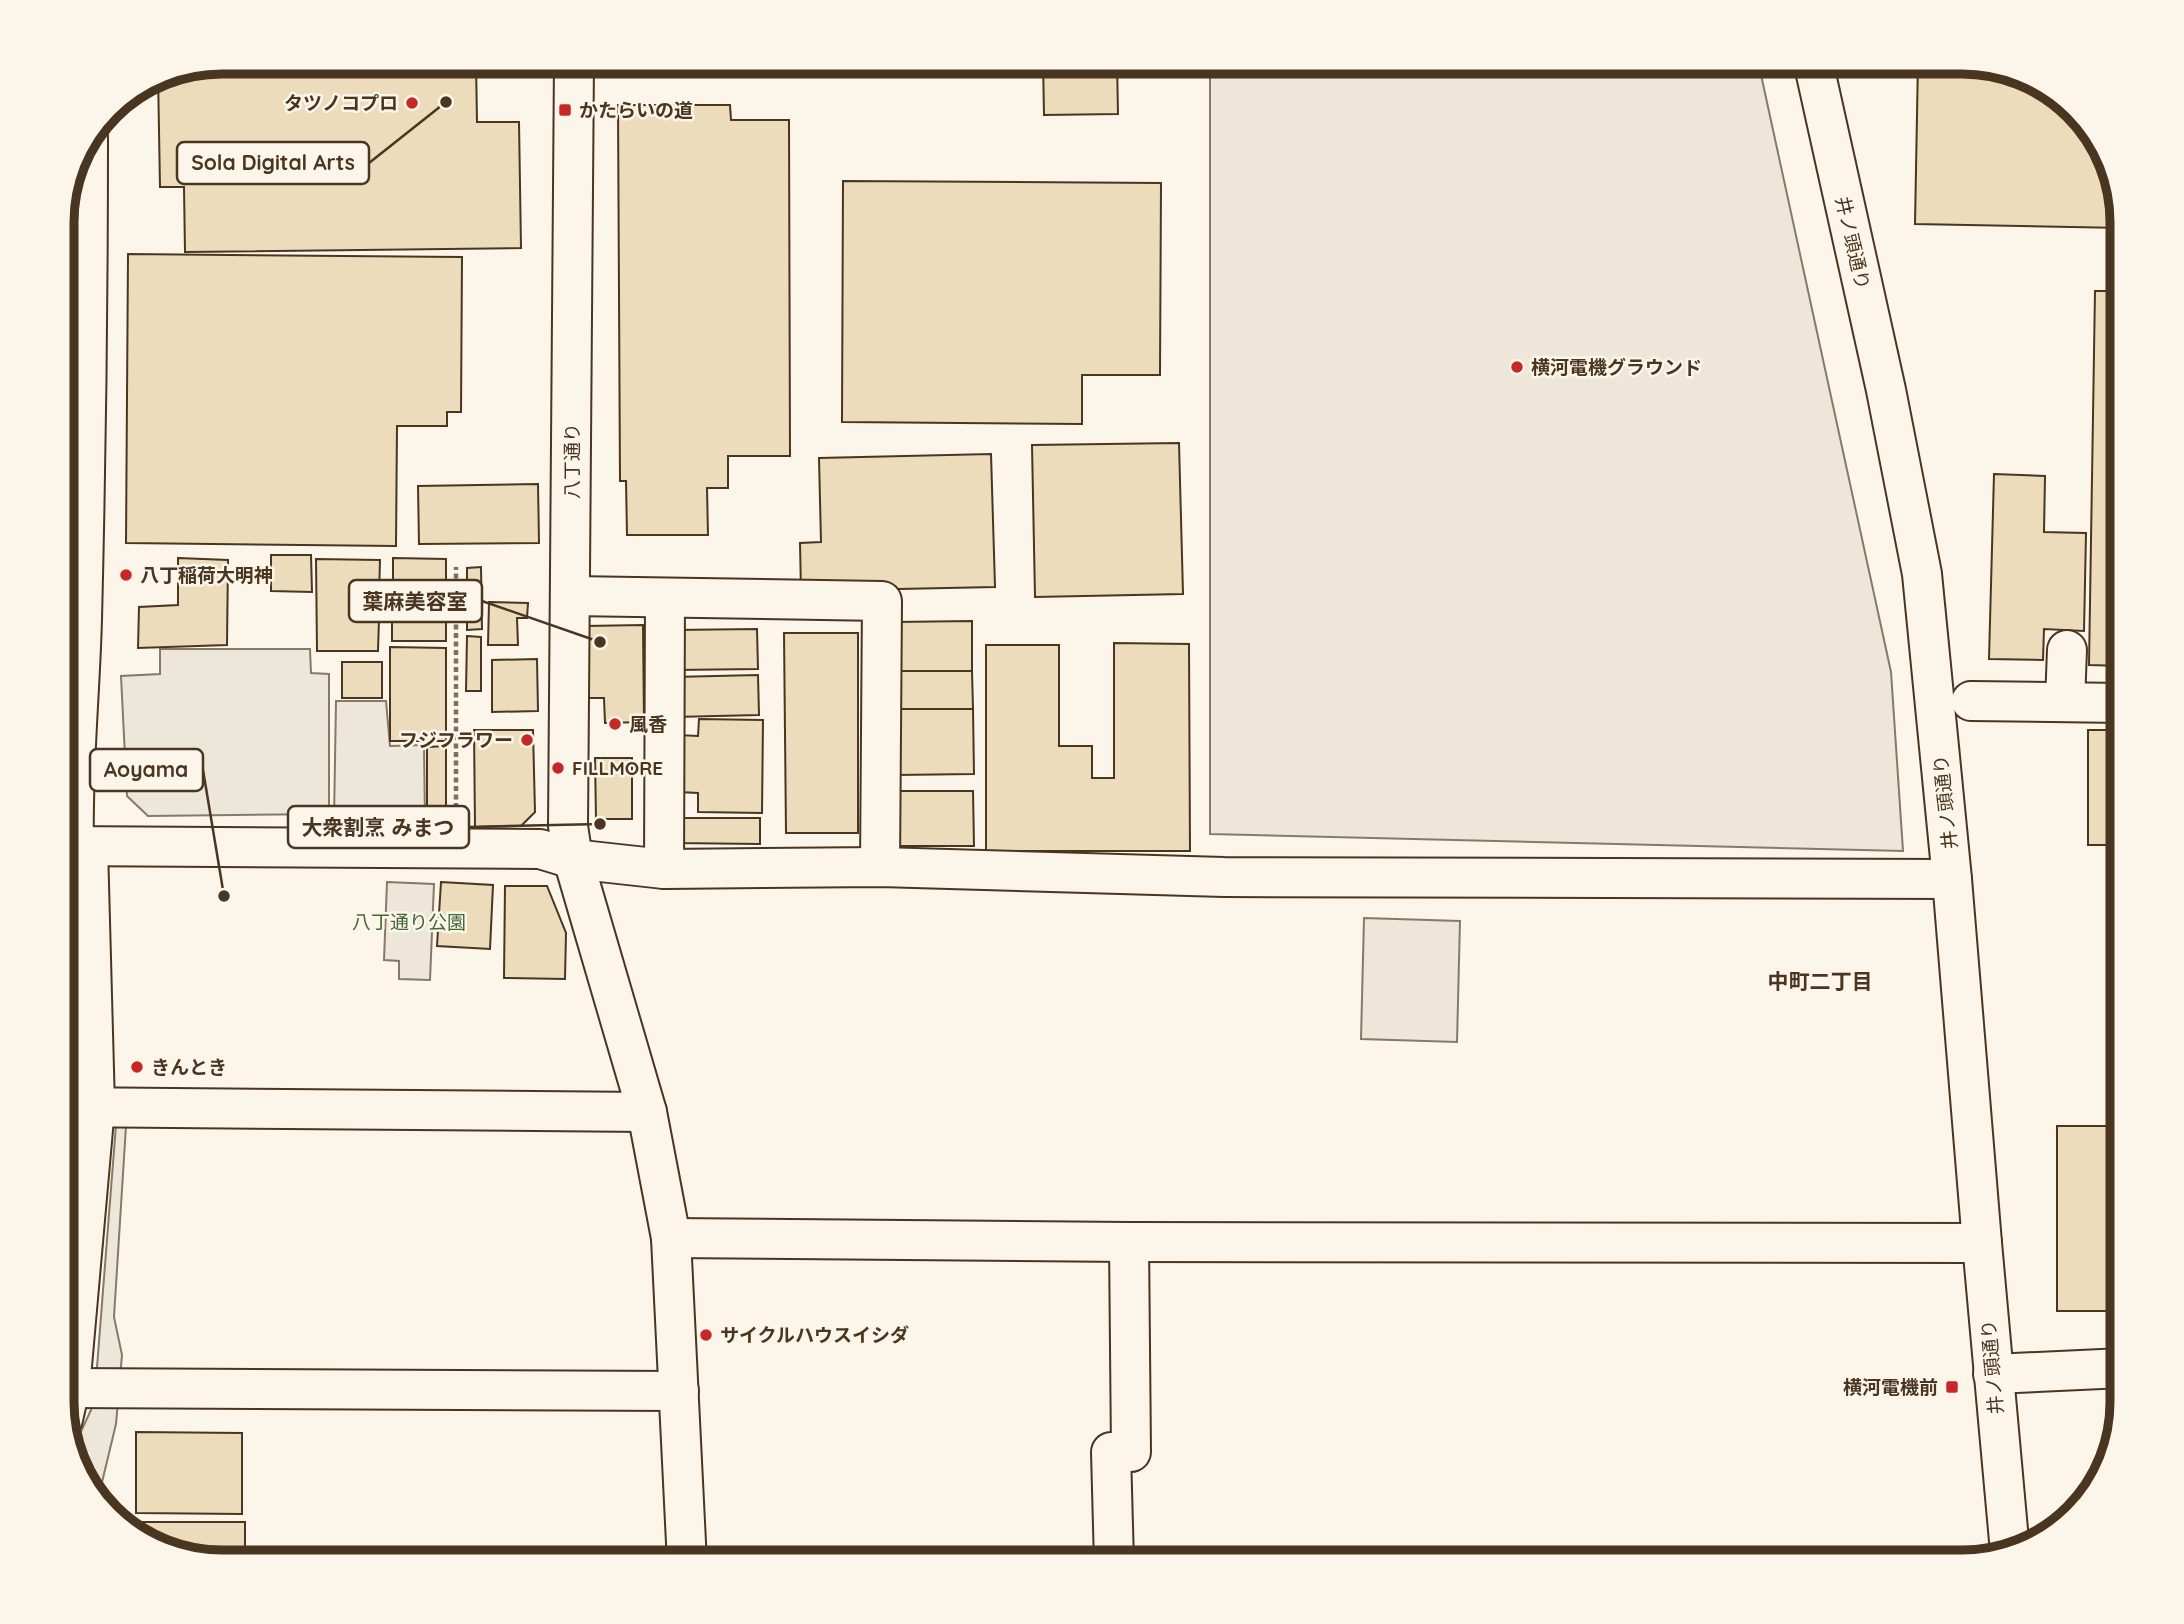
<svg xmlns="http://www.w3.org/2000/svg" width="2184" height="1624" viewBox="0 0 2184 1624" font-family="Quicksand,'Noto Sans JP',sans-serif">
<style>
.green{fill:#ede6d9;stroke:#887966;stroke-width:2}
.parking{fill:#ede7d9;stroke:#887966;stroke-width:2}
.building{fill:#ecdcbc;stroke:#4a3520;stroke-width:2}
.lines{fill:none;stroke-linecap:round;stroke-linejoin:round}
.minor-casing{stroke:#4a3520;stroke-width:42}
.major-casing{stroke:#4a3520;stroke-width:42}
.path{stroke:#7f6f5c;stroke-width:4.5;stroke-dasharray:5 3.5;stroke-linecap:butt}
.minor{stroke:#fbf6e9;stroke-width:38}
.major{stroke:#fbf6e9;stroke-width:38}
.poi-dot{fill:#c62828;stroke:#fbf6e9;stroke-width:2.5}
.labels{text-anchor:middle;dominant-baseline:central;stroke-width:5;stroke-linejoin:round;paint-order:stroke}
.poi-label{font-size:19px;font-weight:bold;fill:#4a3520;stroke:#fbf6e9;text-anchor:start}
.street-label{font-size:19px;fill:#4a3520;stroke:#fbf6e9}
.park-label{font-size:19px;fill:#436837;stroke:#fbf6e9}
.neighbourhood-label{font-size:21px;font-weight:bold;fill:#4a3520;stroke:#fbf6e9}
.rim{fill:none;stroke:#4a3520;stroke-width:9}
.leader{fill:none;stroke:#4a3520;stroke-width:2.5}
.callout-dot{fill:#4a3520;stroke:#fbf6e9;stroke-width:2.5}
.callout{fill:#fbf6e9;stroke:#4a3520;stroke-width:2.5}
.callout-label{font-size:21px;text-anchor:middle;font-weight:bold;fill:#4a3520}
</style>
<rect width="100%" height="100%" fill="#fbf6e9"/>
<!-- green -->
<g class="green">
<path d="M1210,61H1758L1891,672L1903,851L1210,834Z"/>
<path d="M387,882L434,884L430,980L399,979V961L384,960Z"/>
<path d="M1364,918L1460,921L1457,1042L1361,1039Z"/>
</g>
<!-- parking -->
<g class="parking">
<path d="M160,649H310L311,673L329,674V814L148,816L127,796L121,676L160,674Z"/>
<path d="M336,701H386L390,746L424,745L425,821L334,820Z"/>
<path d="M116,1125L126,1126L114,1317L122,1355L116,1424L98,1499L78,1474L72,1451L91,1410L96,1380Z"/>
<path d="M62,1131L75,1132L66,1213L62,1303Z"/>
</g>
<!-- building -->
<g class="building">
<path d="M221,61H476L477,122H519L521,248L185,252L184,187H160L158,74Z"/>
<path d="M1043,61H1117L1118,114L1044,115Z"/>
<path d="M1918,61H1963L2060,95L2106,151L2123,228L1915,224Z"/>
<path d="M618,105H730L731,120H789L790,456H728V488H707L708,535H627L626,481H620Z"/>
<path d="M843,181L1161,183L1160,375H1082V424L842,422Z"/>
<path d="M128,254L462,257L461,412H447V426H397L396,546L126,543Z"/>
<path d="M2095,291H2123V666L2089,665Z"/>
<path d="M1179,443L1183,594L1035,597L1032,445Z"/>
<path d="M991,454L995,587L801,591L800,543L821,542L819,458Z"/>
<path d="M1994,474L2045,476L2044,532L2086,533L2084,631L2044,629L2043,660L1989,659Z"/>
<path d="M538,484L539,543L419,544L418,486Z"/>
<path d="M271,555H311L312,592L271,591Z"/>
<path d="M178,558L228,560L227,645L138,648L139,607L178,605Z"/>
<path d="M393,558L446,559V586H393Z"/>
<path d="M316,559L380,560L379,596H364L365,619H379L378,651H317Z"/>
<path d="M481,567L482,629L467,630V568Z"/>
<rect x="392" y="593" width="54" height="48"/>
<path d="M489,602L528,603L527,618H517L518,645H488Z"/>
<path d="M972,621V671H895L894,622Z"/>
<path d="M643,625L644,722L605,723L604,698H586L585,626Z"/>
<path d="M757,629L758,669L675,670L674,630Z"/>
<path d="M784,633H858V833H786Z"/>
<path d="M467,636L481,637V691H466Z"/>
<path d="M1114,643L1189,644L1190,851H986V645H1059V746H1092V778H1114Z"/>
<path d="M390,647L446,648V741H390Z"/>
<path d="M537,659L538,711L492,712V660Z"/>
<rect x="342" y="662" width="40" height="36"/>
<path d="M895,671H972L973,709H895Z"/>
<path d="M758,675L759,715L674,717L673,677Z"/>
<path d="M895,709H973L974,774L896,775Z"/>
<path d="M699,719L763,720L762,813L698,812V793L679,792L678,735L698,736Z"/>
<path d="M474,730H533L535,812L521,826L475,827Z"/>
<rect x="2088" y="730" width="35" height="115"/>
<path d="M446,746V815L427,816V747Z"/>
<path d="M595,758H632V819H596Z"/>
<path d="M897,791H973L974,846H898Z"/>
<path d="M674,818H760V844L674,843Z"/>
<path d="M441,882L493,885L490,949L437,946Z"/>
<path d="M505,886H547L566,933L565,979L504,978Z"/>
<rect x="2057" y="1126" width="66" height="185"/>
<path d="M136,1432L242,1433V1514L136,1513Z"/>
<path d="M137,1522H245V1563H221L137,1534Z"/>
</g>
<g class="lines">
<!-- minor casing -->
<g class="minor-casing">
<g id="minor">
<path d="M574,61L568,826L573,859L647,1112L671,1238L687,1563"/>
<path d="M572,596L882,601L880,867"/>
<path d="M1971,701L2123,703"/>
<path d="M2065,702L2067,650"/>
<path d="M62,846L540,849L573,859L664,869L880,867L1224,877L1952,879"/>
<path d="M74,847C72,771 80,695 82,619C86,458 88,298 88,137"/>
<path d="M664,869L665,599"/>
<path d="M62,1107L647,1112"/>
<path d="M671,1238L1129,1242L1982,1243"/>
<path d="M1993,1374L2123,1368"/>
<path d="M70,1388L679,1391"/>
<path d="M63,1419L70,1388L95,1107L88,847"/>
<path d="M1114,1563L1111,1452H1131L1129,1242"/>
</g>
</g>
<!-- major casing -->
<g class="major-casing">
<path id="major" d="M1813,61L1886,390L1922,574L1952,879L1982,1243L2010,1552"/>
</g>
<!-- path -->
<path class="path" d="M456,808V567"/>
<!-- minor -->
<use href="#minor" class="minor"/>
<!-- major -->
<use href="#major" class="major"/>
</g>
<!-- markers -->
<g class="poi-dot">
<circle cx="412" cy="103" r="7"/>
<rect x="558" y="103" width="14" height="14" rx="3.5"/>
<circle cx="1517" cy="367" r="7"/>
<circle cx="126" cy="575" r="7"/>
<circle cx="615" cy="724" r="7"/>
<circle cx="527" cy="740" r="7"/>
<circle cx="558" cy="768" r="7"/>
<circle cx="137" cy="1067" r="7"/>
<circle cx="706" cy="1335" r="7"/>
<rect x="1945" y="1380" width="14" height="14" rx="3.5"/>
</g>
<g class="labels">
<!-- poi labels -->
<g class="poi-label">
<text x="398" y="103" text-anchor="end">タツノコプロ</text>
<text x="579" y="110">かたらいの道</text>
<text x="1531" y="367">横河電機グラウンド</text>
<text x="140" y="575">八丁稲荷大明神</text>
<text x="629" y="724">風香</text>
<text x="513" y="740" text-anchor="end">フジフラワー</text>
<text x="572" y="768">FILLMORE</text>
<text x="151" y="1067">きんとき</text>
<text x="720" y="1335">サイクルハウスイシダ</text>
<text x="1938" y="1387" text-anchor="end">横河電機前</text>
</g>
<!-- street labels -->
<g class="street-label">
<text transform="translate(1853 243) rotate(77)">井ノ頭通り</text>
<text transform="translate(572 461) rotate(-90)">八丁通り</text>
<text transform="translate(1945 802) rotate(-96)">井ノ頭通り</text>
<text transform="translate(1992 1367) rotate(-95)">井ノ頭通り</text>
</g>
<!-- park labels -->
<g class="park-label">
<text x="409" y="922">八丁通り公園</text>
</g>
<!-- neighbourhood labels -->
<g class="neighbourhood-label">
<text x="1820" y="981">中町二丁目</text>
</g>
</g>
<!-- crop -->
<path d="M0 0H2184V1624H0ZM222 74H1962A148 148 0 0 1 2110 222V1402A148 148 0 0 1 1962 1550H222A148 148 0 0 1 74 1402V222A148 148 0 0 1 222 74Z" fill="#fbf6e9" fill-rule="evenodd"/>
<path class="rim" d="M222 74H1962A148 148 0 0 1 2110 222V1402A148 148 0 0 1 1962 1550H222A148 148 0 0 1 74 1402V222A148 148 0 0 1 222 74Z"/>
<!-- callouts -->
<path class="leader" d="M446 102L369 163M600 642L482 601M224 896L203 770M600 824L469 827"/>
<g class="callout-dot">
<circle cx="446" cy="102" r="7"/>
<circle cx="600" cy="642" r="7"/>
<circle cx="224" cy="896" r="7"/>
<circle cx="600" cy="824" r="7"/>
</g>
<g class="callout">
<rect x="177" y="142" width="192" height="42" rx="7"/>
<rect x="349" y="580" width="133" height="42" rx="7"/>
<rect x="90" y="749" width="113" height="42" rx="7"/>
<rect x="288" y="806" width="181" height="42" rx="7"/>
</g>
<g class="callout-label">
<text x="273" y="170">Sola Digital Arts</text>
<text x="415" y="609">葉麻美容室</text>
<text x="146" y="777">Aoyama</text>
<text x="378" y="835">大衆割烹 みまつ</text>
</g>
</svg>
